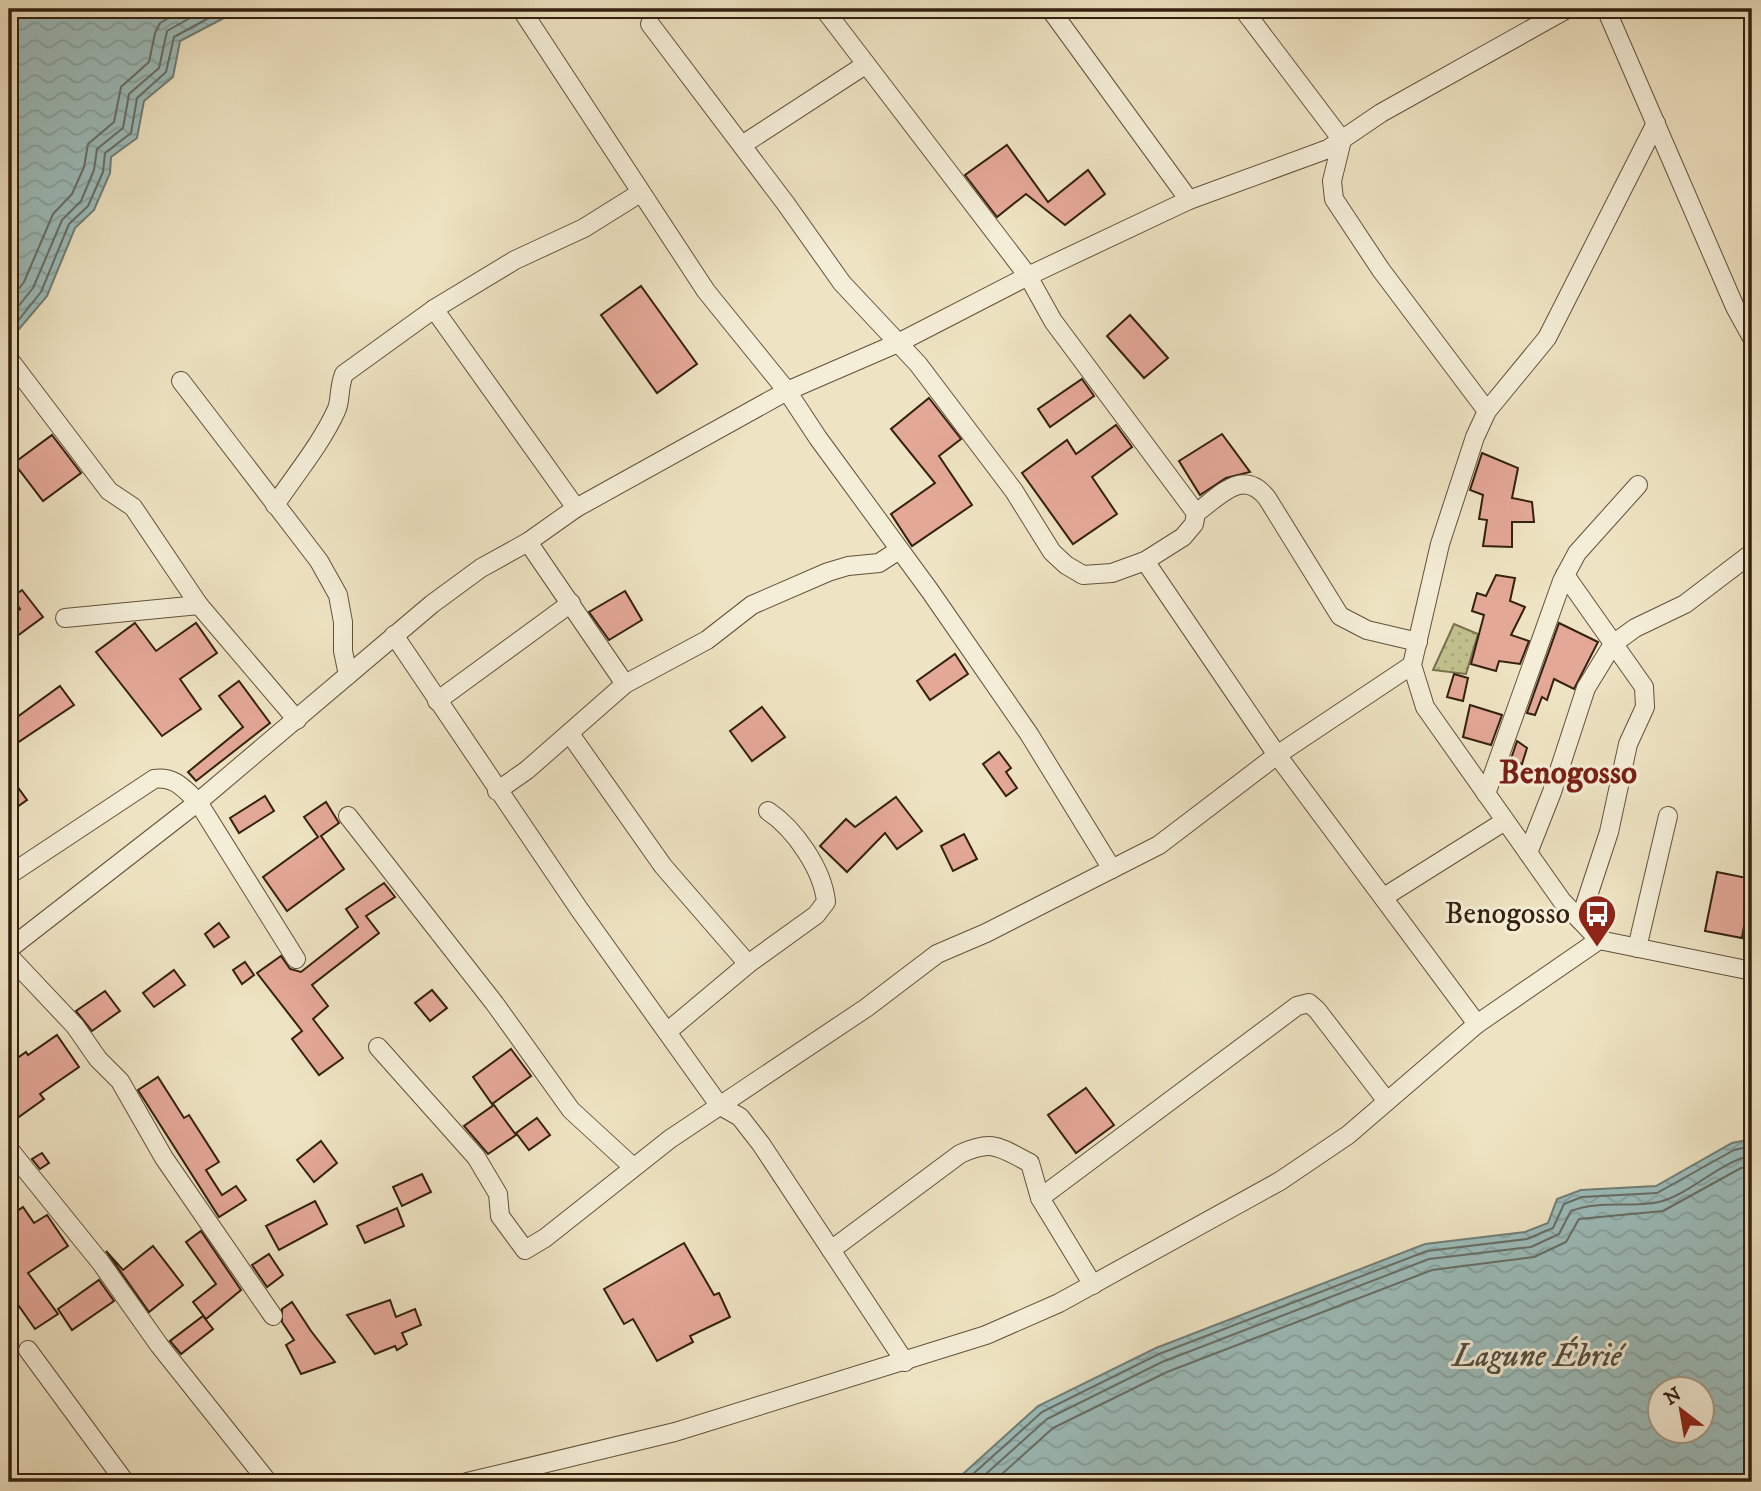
<svg xmlns="http://www.w3.org/2000/svg" width="1761" height="1491" viewBox="0 0 1761 1491" font-family="'IM FELL DW Pica',serif">
<style>
.park{fill:url(#park-dots);stroke:#7a704e;stroke-width:2}
.water{fill:url(#water-waves);stroke:#727e76;stroke-width:2;fill-rule:evenodd}
.lines{fill:none;stroke-linecap:round;stroke-linejoin:round}
.shore{stroke:#686e65;stroke-width:2}
.building{fill:#e4a897;stroke:#33200f;stroke-width:2}
.minor-casing{stroke:#62513c;stroke-width:20}
.minor{stroke:#f4edd7;stroke-width:18}
.labels{text-anchor:middle;dominant-baseline:central;stroke-width:6;stroke-linejoin:round;paint-order:stroke}
.poi-label{font-size:30px;fill:#33200f;stroke:#f4edd7;text-anchor:end}
.water-label{font-size:32px;font-style:italic;fill:#524f43;stroke:#f4edd7}
.quarter-label{font-size:33px;font-weight:bold;fill:#7a1f14;stroke:#f4edd7}
</style>
<defs>
<pattern id="park-dots" width="8" height="8" patternUnits="userSpaceOnUse" patternTransform="scale(1.75)"><rect width="8" height="8" fill="#c1c18e"/><path d="M2 2h.1M6 6h.1" fill="none" stroke="#a6a679" stroke-width="1.8" stroke-linecap="round"/></pattern>
<pattern id="water-waves" width="16" height="10" patternUnits="userSpaceOnUse" patternTransform="scale(1.75)"><rect width="16" height="10" fill="#9cbdbb"/><path d="M0 5q4-4 8 0t8 0" fill="none" stroke="#87a2a0"/></pattern>
</defs>
<rect width="100%" height="100%" fill="#eee3c2"/>
<filter id="stains"><feTurbulence type="fractalNoise" baseFrequency=".00286" numOctaves="4"/><feColorMatrix values="0 0 0 0 .2 0 0 0 0 .09 0 0 0 0 .02 0 0 0 .5 -.17"/></filter>
<radialGradient id="worn" r=".72"><stop offset=".6" stop-color="#630" stop-opacity="0"/><stop offset="1" stop-color="#630" stop-opacity=".3"/></radialGradient>
<!-- park -->
<path class="park" d="M1454,624L1478,634L1466,674L1433,670Z"/>
<!-- water -->
<g class="water">
<path d="M9,9H241L180,41L173,77L144,101L137,138L111,157L110,173L94,210L75,228L47,296L9,341Z"/>
<path d="M1752,1139V1482H954L1038,1406L1156,1348L1425,1244L1525,1232L1548,1223L1557,1199L1581,1190L1656,1186L1732,1143ZM1660,1390H1702V1432H1660Z"/>
</g>
<g class="lines">
<!-- shore -->
<g class="shore">
<path d="M9,301L24,282L53,214L72,194L84,167L88,144L114,122L121,87L149,62L155,33L160,23L184,9"/>
<path d="M9,318L33,288L62,220L81,201L94,170L97,149L123,128L129,94L159,68L167,31L206,9"/>
<path d="M9,332L41,292L69,224L88,206L103,172L105,153L131,133L137,98L166,72L174,37L225,9"/>
<path d="M964,1482L1042,1412L1159,1354L1427,1251L1527,1239L1553,1228L1564,1204L1582,1197L1657,1193L1734,1150L1752,1146"/>
<path d="M977,1482L1047,1419L1162,1362L1429,1259L1531,1247L1559,1234L1571,1211C1599,1200 1630,1208 1659,1202C1689,1195 1718,1163 1752,1155"/>
<path d="M993,1482L1053,1428L1167,1372L1432,1270L1534,1257L1566,1242L1579,1219L1663,1211L1741,1168L1752,1166"/>
</g>
</g>
<!-- building -->
<g class="building">
<path d="M1007,145L1048,202L1088,170L1105,194L1065,225L1026,194L997,217L965,175Z"/>
<path d="M641,286L697,364L657,393L601,315Z"/>
<path d="M1130,315L1168,358L1144,378L1107,336Z"/>
<path d="M1082,379L1094,396L1050,427L1038,409Z"/>
<path d="M929,398L961,439L939,456L972,505L912,546L891,514L935,483L891,429Z"/>
<path d="M1116,425L1132,447L1092,477L1117,514L1073,544L1022,473L1067,440L1076,454Z"/>
<path d="M1222,434L1250,472L1226,478L1200,495L1179,461Z"/>
<path d="M52,435L81,473L43,501L14,463Z"/>
<path d="M1482,453L1518,468L1512,498L1532,502L1534,522H1512V547L1483,546L1487,520L1479,519L1483,495L1470,490Z"/>
<path d="M1496,575L1515,578L1510,601L1525,607L1511,635L1529,641L1520,664L1499,661L1496,671L1471,664L1484,615L1472,611L1477,593L1486,596Z"/>
<path d="M22,590L43,617L9,642V618L20,609L12,597Z"/>
<path d="M625,591L642,620L609,640L589,612Z"/>
<path d="M135,623L156,651L196,623L217,653L180,679L201,709L162,736L96,652Z"/>
<path d="M1559,623L1598,642L1574,689L1554,679L1547,700L1542,697L1535,715L1527,713Z"/>
<path d="M955,654L968,674L930,700L917,681Z"/>
<path d="M1454,674L1468,678L1463,701L1447,697Z"/>
<path d="M239,681L270,723L196,781L188,772L243,727L219,696Z"/>
<path d="M60,686L74,705L17,743L9,731V723Z"/>
<path d="M1470,705L1502,715L1491,745L1463,737Z"/>
<path d="M762,707L785,737L752,761L730,731Z"/>
<path d="M1517,741L1527,748L1522,764L1511,759Z"/>
<path d="M999,752L1011,768L1006,772L1017,788L1006,796L983,764Z"/>
<path d="M9,775L27,800L17,807L9,795Z"/>
<path d="M265,796L274,811L239,833L230,818Z"/>
<path d="M896,797L922,831L897,849L885,833L847,872L820,846L846,819L855,827Z"/>
<path d="M326,802L339,823L321,836L344,869L287,911L263,877L318,837L304,817Z"/>
<path d="M964,834L977,859L953,871L941,846Z"/>
<path d="M1717,872L1752,879L1742,938L1705,931Z"/>
<path d="M384,883L395,897L366,916L379,933L312,985L328,1006L313,1019L343,1058L319,1075L292,1039L302,1031L257,973L281,956L290,969L301,972L358,927L346,909Z"/>
<path d="M219,923L229,937L214,947L205,934Z"/>
<path d="M245,962L254,975L242,984L233,970Z"/>
<path d="M174,970L185,985L154,1007L143,993Z"/>
<path d="M432,990L447,1008L430,1021L415,1003Z"/>
<path d="M105,991L120,1011L92,1031L76,1011Z"/>
<path d="M57,1035L79,1067L40,1094L44,1099L9,1124V1049L16,1059L26,1052L28,1055Z"/>
<path d="M511,1049L531,1076L492,1104L473,1077Z"/>
<path d="M158,1077L184,1118L189,1115L219,1162L206,1170L222,1195L236,1186L246,1200L219,1217L138,1090Z"/>
<path d="M1086,1088L1114,1125L1076,1153L1048,1115Z"/>
<path d="M494,1105L516,1135L488,1154L464,1126Z"/>
<path d="M537,1118L550,1135L529,1150L516,1133Z"/>
<path d="M321,1141L337,1163L314,1182L297,1160Z"/>
<path d="M42,1153L49,1163L40,1169L32,1159Z"/>
<path d="M422,1174L431,1192L402,1206L393,1187Z"/>
<path d="M315,1201L327,1224L279,1250L266,1226Z"/>
<path d="M23,1207L34,1223L47,1215L68,1246L28,1273L58,1314L35,1329L9,1292V1217Z"/>
<path d="M397,1208L404,1226L365,1243L357,1226Z"/>
<path d="M201,1231L241,1290L206,1319L193,1302L216,1284L186,1242Z"/>
<path d="M684,1243L714,1295L719,1293L730,1317L690,1336L693,1342L657,1361L633,1319L624,1324L604,1289Z"/>
<path d="M153,1246L183,1285L149,1312L106,1251L123,1270Z"/>
<path d="M269,1254L283,1275L267,1287L252,1265Z"/>
<path d="M99,1280L114,1301L72,1330L58,1309Z"/>
<path d="M390,1300L396,1317L415,1309L421,1325L402,1333L407,1344L397,1350L395,1346L375,1354L347,1315Z"/>
<path d="M292,1302L311,1331L335,1362L301,1374L286,1345L294,1340L282,1322V1309Z"/>
<path d="M203,1316L213,1329L181,1354L170,1341Z"/>
</g>
<g class="lines">
<!-- minor casing -->
<g class="minor-casing">
<g id="minor">
<path d="M521,9L706,291L787,391L818,438L930,591L1029,734L1112,869"/>
<path d="M824,9L1028,276L1053,321L1196,513"/>
<path d="M1050,9L1189,200"/>
<path d="M1243,9L1342,140"/>
<path d="M1606,9L1735,307L1752,338"/>
<path d="M650,24L786,204L842,283L918,364L1014,491L1052,552L1066,565L1083,575L1112,573L1145,561L1183,537L1194,524L1196,513C1220,496 1243,467 1267,498L1340,616L1367,630L1418,642"/>
<path d="M1656,123L1547,338L1487,411L1475,437L1440,544L1412,665L1425,707L1562,901L1599,940L1752,971"/>
<path d="M1342,140L1332,181L1334,199L1381,270L1487,411"/>
<path d="M742,145L865,65"/>
<path d="M434,309L576,508"/>
<path d="M9,359L109,491L133,507L199,605L297,720"/>
<path d="M181,381L319,561L338,595L343,622V651L348,675"/>
<path d="M275,505C295,475 321,444 336,411C341,402 338,389 344,374L434,309L515,260L584,228L640,193"/>
<path d="M528,542L625,684"/>
<path d="M1145,561L1277,755L1477,1024"/>
<path d="M1565,575L1644,687L1645,707L1628,744L1609,832L1580,920"/>
<path d="M65,618L199,605"/>
<path d="M394,635L579,909L719,1105L740,1117L761,1144L905,1362"/>
<path d="M437,701L571,603"/>
<path d="M570,734L663,866L748,964"/>
<path d="M497,791L527,770L625,684L707,640L752,605L828,572L848,566L879,563L899,550"/>
<path d="M1486,794L1562,581L1577,553L1638,485"/>
<path d="M348,816L495,1004L571,1110L633,1167"/>
<path d="M1528,853L1552,792L1586,688L1613,644L1635,628L1685,604L1752,553"/>
<path d="M9,875L154,779C175,776 184,789 198,802L296,959"/>
<path d="M1384,897L1505,821"/>
<path d="M1637,948L1668,816"/>
<path d="M9,949L198,802L432,604L481,568L528,542L576,508L787,391L898,343L1028,276L1189,200L1328,149L1381,113L1567,9"/>
<path d="M9,956L75,1026L98,1059L120,1081L164,1158L273,1316"/>
<path d="M668,1031L748,964L816,915L826,902C823,870 795,829 768,811"/>
<path d="M378,1047L476,1157L498,1194L500,1216L525,1250L545,1238L670,1139L866,1008L937,954L986,933L1159,845L1277,755L1412,665"/>
<path d="M9,1149L101,1263L159,1345L268,1482"/>
<path d="M1040,1198L1297,1006L1309,1003L1317,1010L1386,1100"/>
<path d="M831,1250L960,1154C993,1139 999,1147 1030,1163L1040,1198L1093,1285"/>
<path d="M28,1350L125,1482"/>
<path d="M467,1482L675,1432L986,1335L1059,1303L1280,1181L1348,1135L1477,1024L1599,940"/>
</g>
</g>
<!-- minor -->
<use href="#minor" class="minor"/>
</g>
<!-- icons -->
<defs>
<g id="bus-pin" transform="scale(2.0125)"><path d="M0 17L-7.5 6A9.5 9.5 0 1 1 7.5 6Z" fill="#8f2418" stroke="#f4edd7"/><path d="M-5-6H5V4H4V6H2V4H-2V6H-4V4H-5ZM-3.5-4V0h7V-4ZM-3.5 1.2v1.5H-2V1.2ZM2 1.2v1.5H3.5V1.2Z" fill="#fff"/></g>
</defs>
<g fill-rule="evenodd">
<use href="#bus-pin" x="1597" y="914"/>
</g>
<g class="labels">
<!-- poi labels -->
<g class="poi-label">
<text x="1570" y="914">Benogosso</text>
</g>
<!-- water labels -->
<g class="water-label">
<text x="1537" y="1357">Lagune Ébrié</text>
</g>
<!-- quarter labels -->
<g class="quarter-label">
<text x="1568" y="773">Benogosso</text>
</g>
</g>
<!-- margin -->
<rect width="1761" height="1491" fill="none" stroke="#eee3c2" stroke-width="35"/>
<rect x="10" y="10" width="1740" height="1470" fill="none" stroke="#33200f" stroke-width="3.5"/>
<rect x="18" y="18" width="1726" height="1456" fill="none" stroke="#33200f" stroke-width="2"/>
<!-- north arrow -->
<g transform="translate(1681 1410) rotate(329)"><circle r="33" fill="#f4edd7" stroke="#a79b87" stroke-width="2"/>
<path d="M0-5L12 26L0 18L-12 26Z" fill="#8f2418"/>
<text y="-10" font-size="19" font-weight="bold" text-anchor="middle" fill="#33200f">N</text>
</g>
<rect width="100%" height="100%" filter="url(#stains)"/>
<rect width="100%" height="100%" fill="url(#worn)"/>
</svg>
